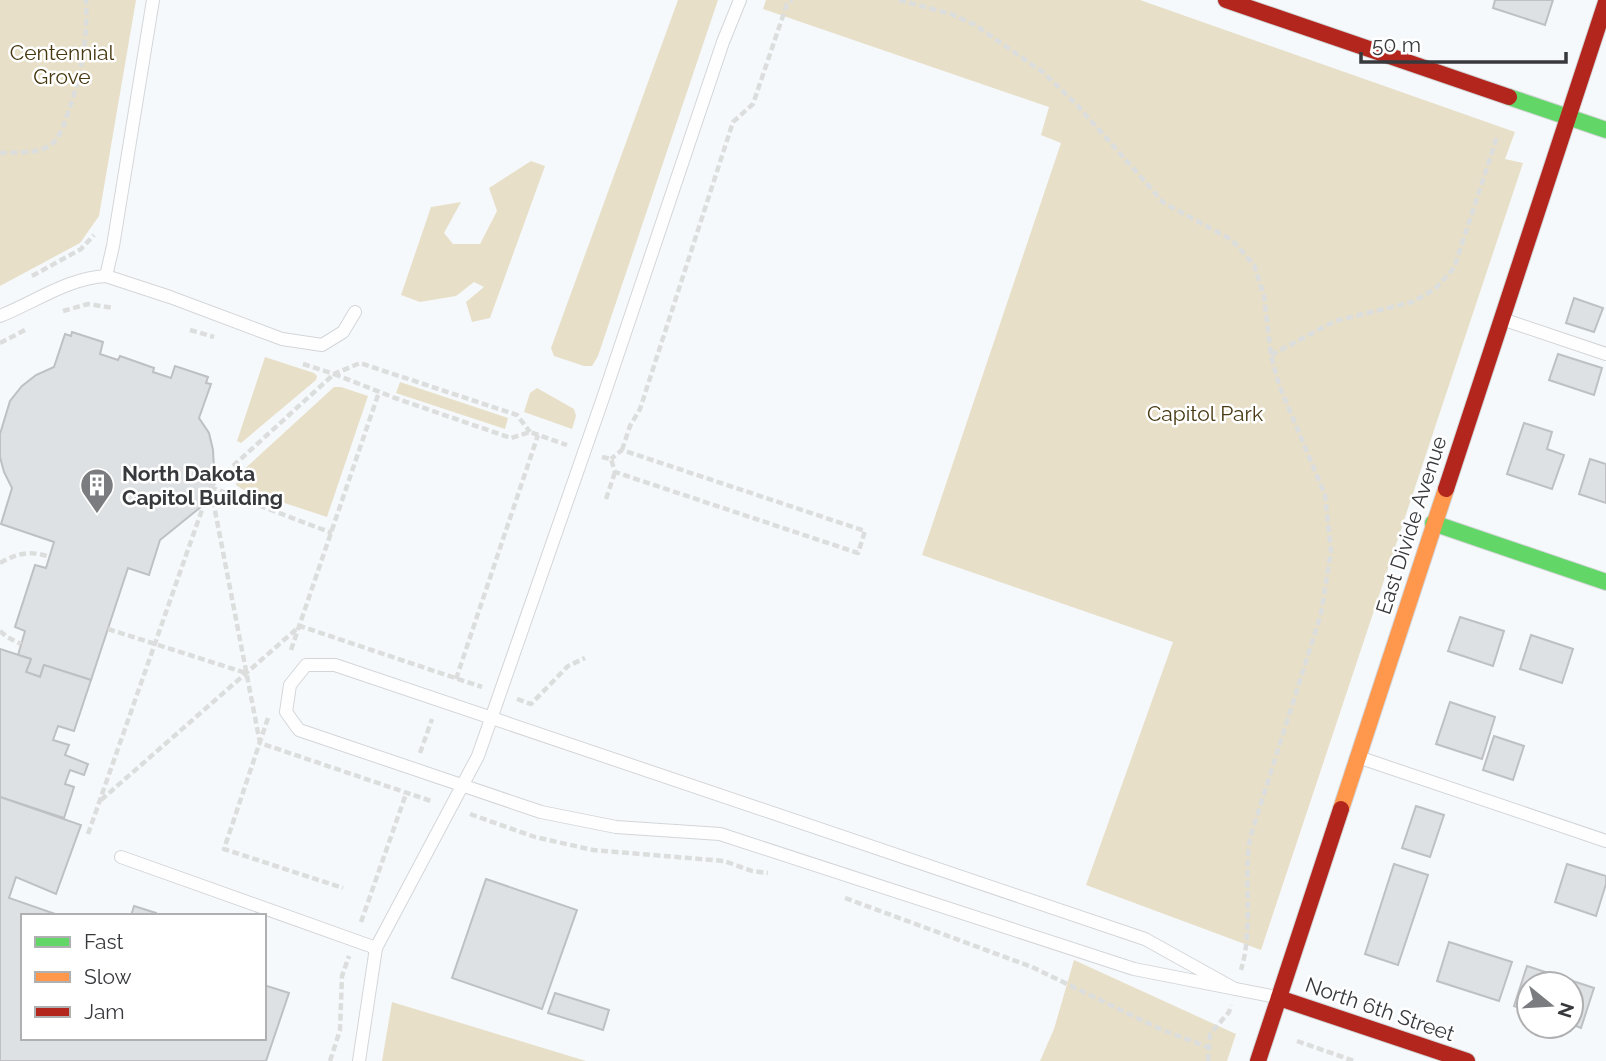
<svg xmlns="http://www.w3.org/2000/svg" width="1606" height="1061" viewBox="0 0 1606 1061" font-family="Raleway,sans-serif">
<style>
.green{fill:#e7dfc8}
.building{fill:#dee1e3;stroke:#bec0c3;stroke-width:2}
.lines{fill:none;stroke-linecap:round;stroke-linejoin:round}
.lane-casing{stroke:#d3d6d8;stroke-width:14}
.fast-casing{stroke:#d3d6d8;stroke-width:18}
.slow-casing{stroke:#d3d6d8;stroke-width:18}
.jam-casing{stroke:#d3d6d8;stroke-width:18}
.path{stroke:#dcdddd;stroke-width:4.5;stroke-dasharray:7 3.5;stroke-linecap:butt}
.lane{stroke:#fefeff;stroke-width:12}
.fast{stroke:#63d668;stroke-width:16}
.slow{stroke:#ff974d;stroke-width:16}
.jam{stroke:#b3261e;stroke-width:16}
.labels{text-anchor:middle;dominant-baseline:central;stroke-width:5;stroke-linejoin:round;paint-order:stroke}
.park-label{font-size:21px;fill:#473811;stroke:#fff}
.poi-label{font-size:21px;font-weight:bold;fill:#38393c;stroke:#fff;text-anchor:start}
.street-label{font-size:21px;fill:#38393c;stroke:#fff}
</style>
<rect width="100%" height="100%" fill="#f6f9fc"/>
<!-- green -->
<g class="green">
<path d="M0,0H136L99,216L80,243L0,286Z"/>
<path d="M678,0H718L598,356L592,366H584L554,356L551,348Z"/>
<path d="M766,0H1140L1515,132L1505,159L1523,163L1261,950L1086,885L1173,642L922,555L1061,143L1041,135L1049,107L763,9Z"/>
<path d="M531,161L545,166L490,318L472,322L466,302L484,287L474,282L456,296L420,302L401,295L431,207L461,202L444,233L453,244H480L497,211L489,188Z"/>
<path d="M265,357L314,373L317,376L316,380L241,443L237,441Z"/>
<path d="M400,382L508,418L505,429L396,393Z"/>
<path d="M334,387H341L368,396L327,517L242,489L236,485L239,474Z"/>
<path d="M537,388L574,409L576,416L572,429L524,412L530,393Z"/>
<path d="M1074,960L1236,1034L1227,1061H1040L1054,1029Z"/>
<path d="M392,1002L586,1061H382Z"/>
</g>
<!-- building -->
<g class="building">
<path d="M1495,0H1553L1545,25L1493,8Z"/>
<path d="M1574,298L1603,308L1594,332L1566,323Z"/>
<path d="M72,332L103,342L100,354L118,360L120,356L154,368L153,372L171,378L175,366L208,377L206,383L211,384L199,418L209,433L213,450L214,469L210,487L202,506L160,540L149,575L128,568L91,680L44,665L40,677L26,672L31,659L18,655L25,631L15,627L35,565L46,568L54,542L1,524L12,488L4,472L0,457V434L10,401L22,386L36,375L54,367L65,334L71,336Z"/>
<path d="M1558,354L1602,368L1594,395L1549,380Z"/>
<path d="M1524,423L1552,432L1547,449L1564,455L1552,489L1507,474Z"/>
<path d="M1590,459L1606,464V503L1579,494Z"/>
<path d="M1460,617L1504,631L1493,666L1448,651Z"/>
<path d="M1531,635L1573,649L1562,683L1520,669Z"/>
<path d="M0,649L31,659L26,672L40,677L44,665L91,680L74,731L58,726L53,740L69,745L65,755L88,764L84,775L70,770L65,784L74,787L64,818L0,797Z"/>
<path d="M1450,702L1495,717L1482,759L1436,744Z"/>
<path d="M1494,736L1524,746L1513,780L1483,770Z"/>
<path d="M0,797L81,825L56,894L16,877L9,898L61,916H23V1038H264V985L289,993L266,1061H0Z"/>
<path d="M1416,806L1444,815L1430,857L1402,848Z"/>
<path d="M1394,864L1428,875L1398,965L1365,954Z"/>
<path d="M1567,864L1606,876V884L1596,916L1555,902Z"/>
<path d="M486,879L577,910L542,1009L452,978Z"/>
<path d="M134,906L156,913L155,916H131Z"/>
<path d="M1449,942L1512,962L1499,1001L1437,981Z"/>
<path d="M1527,966L1594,988L1581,1028L1571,1024V984H1529V1011L1514,1006Z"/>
<path d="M555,993L609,1010L603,1030L548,1013Z"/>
</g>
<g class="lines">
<!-- lane casing -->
<g class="lane-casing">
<g id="lane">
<path d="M106,276L170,297L282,339L322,345L343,332L355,312"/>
<path d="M0,316C35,302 68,278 106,276L113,246L153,0"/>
<path d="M1505,320L1606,354"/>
<path d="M1361,758L1606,841"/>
<path d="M121,857L376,948"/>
<path d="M1235,989L1145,939L335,665H306L290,685L286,712L299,730L541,812L616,827L720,834L1134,969L1276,997"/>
<path d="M359,1061L376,948L478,756L603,398L723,42L740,0"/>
</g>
</g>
<!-- fast casing -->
<g class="fast-casing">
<g id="fast">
<path d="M1509,97L1606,130"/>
<path d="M1433,523L1606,582"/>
</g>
</g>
<!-- slow casing -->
<g class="slow-casing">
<path id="slow" d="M1341,809L1446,489"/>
</g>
<!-- jam casing -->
<g class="jam-casing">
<g id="jam">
<path d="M1226,0L1509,97"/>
<path d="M1446,489L1606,2"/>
<path d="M1279,998L1467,1061"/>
<path d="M1258,1061L1341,809"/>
</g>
</g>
<!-- path -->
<g class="path">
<path d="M899,0L951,14L975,25L1044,73L1077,105L1164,203L1232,240L1254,265L1264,296L1271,355L1279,385L1325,495L1331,551L1321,614L1250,838C1243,882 1254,926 1241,970"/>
<path d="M0,153C14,152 36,154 49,146C60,139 63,126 68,113C81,76 88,40 86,0"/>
<path d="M32,276L81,249L94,235"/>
<path d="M63,311L88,304L114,308"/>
<path d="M190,330L214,337"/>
<path d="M0,343L27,329"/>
<path d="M1271,355L1335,321L1412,302L1435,289L1454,268L1497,137"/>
<path d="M303,364L334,374L360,363L517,415L530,432"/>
<path d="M622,450L630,426L640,409L733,122L753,104L787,4L792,0"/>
<path d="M602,457L611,459L615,472L858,553L865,531L622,450L611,459"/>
<path d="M210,487L332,533"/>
<path d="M211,490L260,743L431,801"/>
<path d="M606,499L615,472"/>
<path d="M0,563C18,553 30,550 50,557"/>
<path d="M108,629L246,673"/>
<path d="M0,631L7,637L21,644"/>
<path d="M291,650L379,392"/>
<path d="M456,679L538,435"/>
<path d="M517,699L531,704L568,666L585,658"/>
<path d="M268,718L224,849L343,888"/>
<path d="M420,753L432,719"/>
<path d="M101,800L300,626L482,687"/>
<path d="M470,814L535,837L593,850L724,861L752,871L768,873"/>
<path d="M88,834L210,487L334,374L395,398L511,438L530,432L567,445"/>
<path d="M845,898L1032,967L1160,1029L1210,1048"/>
<path d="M361,922L407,791"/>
<path d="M1297,1041L1354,1061"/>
<path d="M330,1061L340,1030L342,976L349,956"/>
<path d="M1208,1061L1210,1034L1229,1012L1231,1005"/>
</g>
<!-- lane -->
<use href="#lane" class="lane"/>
<!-- fast -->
<use href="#fast" class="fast"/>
<!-- slow -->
<use href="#slow" class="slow"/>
<!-- jam -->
<use href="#jam" class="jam"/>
</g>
<!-- icons -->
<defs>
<g id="building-pin" transform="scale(1.75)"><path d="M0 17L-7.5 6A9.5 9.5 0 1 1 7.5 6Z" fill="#7a7c7f" stroke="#fff"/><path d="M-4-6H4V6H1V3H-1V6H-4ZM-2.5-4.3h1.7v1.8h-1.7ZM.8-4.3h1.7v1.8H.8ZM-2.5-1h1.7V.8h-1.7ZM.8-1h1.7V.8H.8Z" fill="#fff"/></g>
</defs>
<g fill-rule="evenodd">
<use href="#building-pin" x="97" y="485"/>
</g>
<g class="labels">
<!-- park labels -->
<g class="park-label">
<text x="62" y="52">Centennial<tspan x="62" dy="24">Grove</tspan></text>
<text x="1205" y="413">Capitol Park</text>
</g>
<!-- poi labels -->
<g class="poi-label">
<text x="122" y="473">North Dakota<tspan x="122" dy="24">Capitol Building</tspan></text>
</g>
<!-- street labels -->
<g class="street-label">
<text transform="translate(1411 525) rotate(-72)">East Divide Avenue</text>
<text transform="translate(1380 1009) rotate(19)">North 6th Street</text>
</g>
</g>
<!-- legend -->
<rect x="21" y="914" width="245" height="126" fill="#ffffff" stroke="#afb0b1" stroke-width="2"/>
<rect x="35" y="937" width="35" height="10" fill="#63d668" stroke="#afb0b1" stroke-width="2"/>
<text x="84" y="949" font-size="21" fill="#38393c">Fast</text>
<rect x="35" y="972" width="35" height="10" fill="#ff974d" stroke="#afb0b1" stroke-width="2"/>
<text x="84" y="984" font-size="21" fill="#38393c">Slow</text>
<rect x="35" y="1007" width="35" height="10" fill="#b3261e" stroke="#afb0b1" stroke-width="2"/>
<text x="84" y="1019" font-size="21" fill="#38393c">Jam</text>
<!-- north arrow -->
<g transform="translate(1550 1005) rotate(108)"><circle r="33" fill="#ffffff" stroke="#afb0b1" stroke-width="2"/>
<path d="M0-5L12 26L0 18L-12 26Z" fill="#7a7c7f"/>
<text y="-10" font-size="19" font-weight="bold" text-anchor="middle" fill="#38393c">N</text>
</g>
<!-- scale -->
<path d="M1361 52v10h205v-10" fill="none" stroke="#38393c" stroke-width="3.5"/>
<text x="1372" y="52" font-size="21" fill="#38393c" stroke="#ffffff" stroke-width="5" paint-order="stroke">50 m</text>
</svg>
